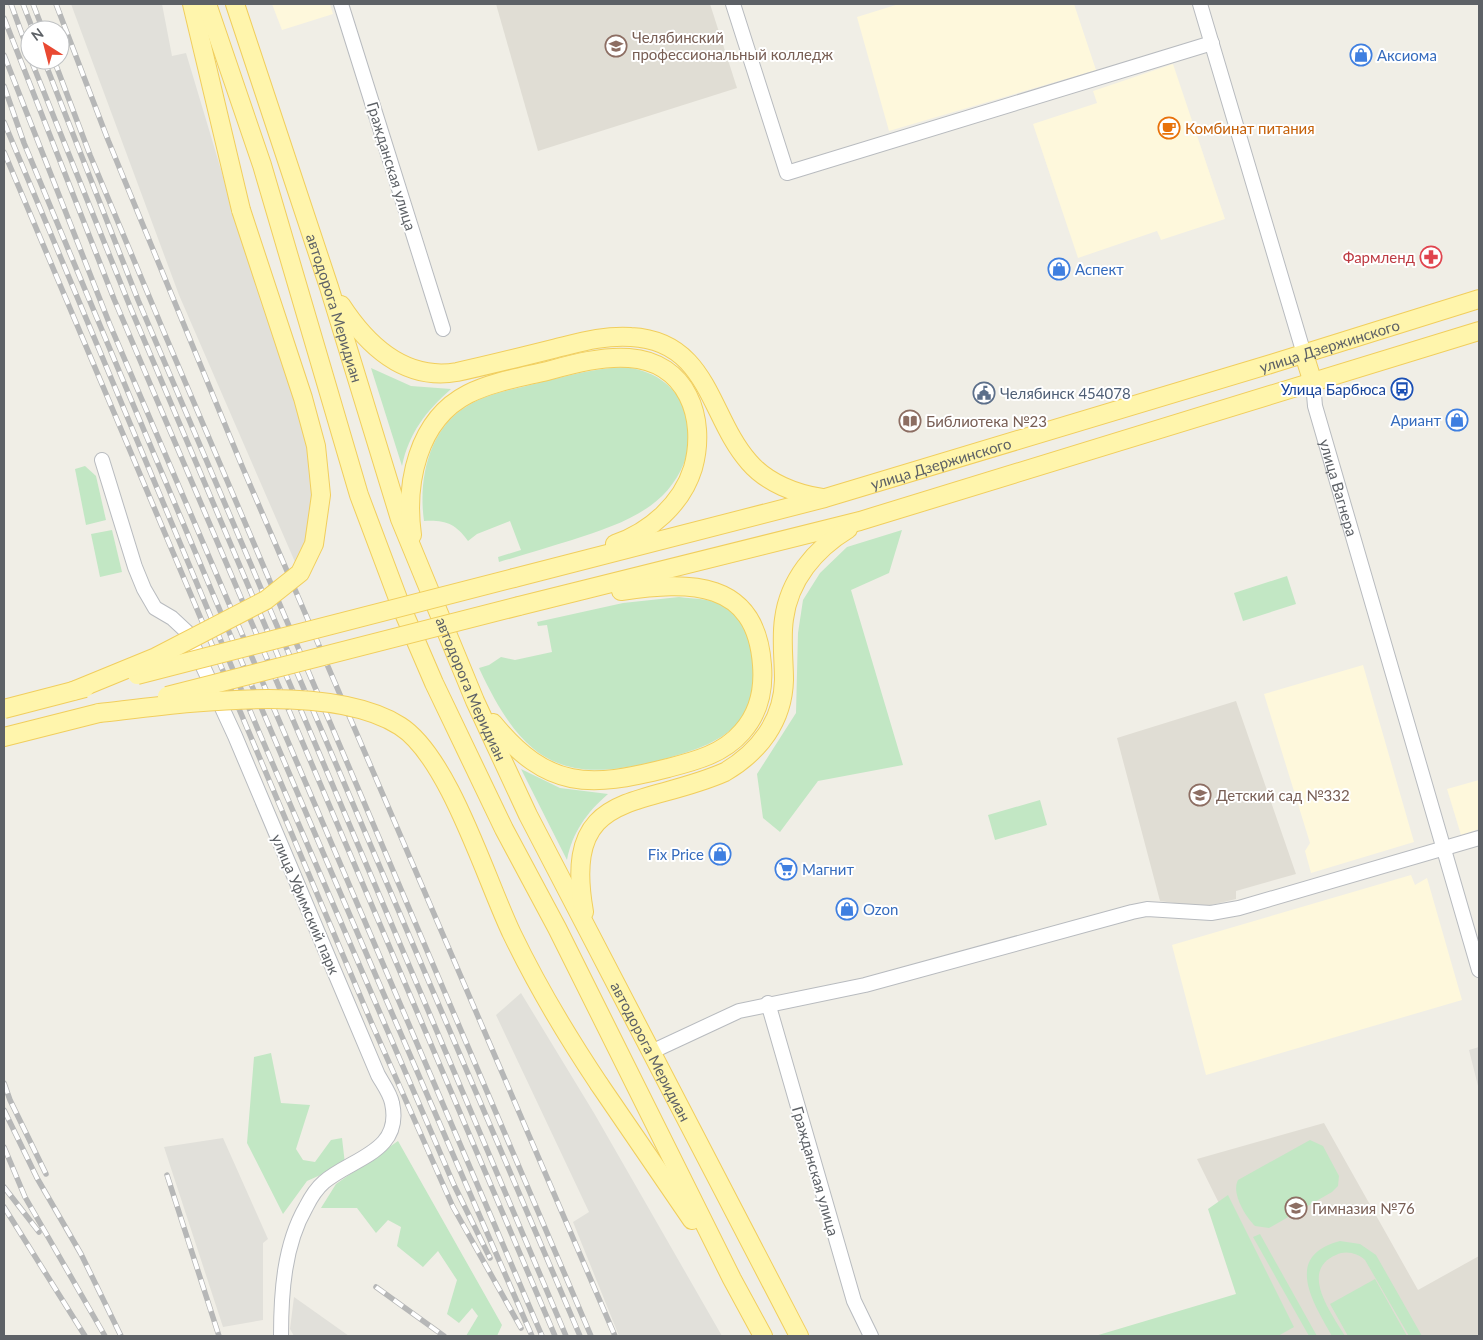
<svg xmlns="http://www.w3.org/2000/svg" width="1483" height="1340" viewBox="0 0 1483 1340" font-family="Lato,sans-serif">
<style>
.commercial{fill:#fef8dc}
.industrial{fill:#e1e0da}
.education{fill:#e0ddd4}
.green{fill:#c2e7c4}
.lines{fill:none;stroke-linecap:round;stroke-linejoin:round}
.minor-casing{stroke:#b8bbbf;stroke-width:16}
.major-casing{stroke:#f1ce5d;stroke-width:20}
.minor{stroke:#fff;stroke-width:14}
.major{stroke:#fff5ac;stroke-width:18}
.rail-casing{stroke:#b6b7b7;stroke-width:5.5}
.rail{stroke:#fff;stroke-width:4;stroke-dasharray:11;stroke-linecap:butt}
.major-bridge-casing{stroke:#f1ce5d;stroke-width:20;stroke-linecap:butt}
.major-bridge{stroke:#fff5ac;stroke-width:18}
.labels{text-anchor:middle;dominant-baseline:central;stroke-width:4;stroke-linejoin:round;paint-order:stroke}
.education-label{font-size:15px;fill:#785e54;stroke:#fff;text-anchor:start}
.shop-label{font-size:15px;fill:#366cbe;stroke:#fff;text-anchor:start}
.food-label{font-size:15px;fill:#c56008;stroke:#fff;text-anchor:start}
.street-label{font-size:15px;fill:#5d6166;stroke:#fff}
.health-label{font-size:15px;fill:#be3a42;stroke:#fff;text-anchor:end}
.transit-label{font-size:15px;fill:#164399;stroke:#fff;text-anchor:end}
.service-label{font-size:15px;fill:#4e5e75;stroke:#fff;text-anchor:start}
</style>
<rect width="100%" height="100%" fill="#f0eee6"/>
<!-- commercial -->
<g class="commercial">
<path d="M272,4H330L333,14L282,30Z"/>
<path d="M899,4H1074L1096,70L889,131L857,17Z"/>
<path d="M1173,64L1225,219L1161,240L1157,231L1078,258L1033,124L1097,103L1093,91Z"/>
<path d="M1363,665L1414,842L1311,873L1305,851L1310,843L1264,694Z"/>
<path d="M1479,780V829L1461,835L1447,789Z"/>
<path d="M1411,875L1415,885L1427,878L1462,1000L1206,1075L1172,945Z"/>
</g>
<!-- industrial -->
<g class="industrial">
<path d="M71,4H162L172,56L186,53L234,213L294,392L313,462L315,501L305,555L295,562L179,295Z"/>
<path d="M521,993L594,1113L722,1336H619L573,1222L589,1212L496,1015Z"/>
<path d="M1479,1047V1090L1469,1050Z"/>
<path d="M223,1138L268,1239L263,1243V1320L223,1327L164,1147Z"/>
<path d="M294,1297L349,1336H294L290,1329Z"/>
</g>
<!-- education -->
<g class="education">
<path d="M496,4H710L737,88L538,151Z"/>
<path d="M1236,701L1296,874L1236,891V899L1203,907L1160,901L1117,738Z"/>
<path d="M1324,1123L1418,1290L1479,1256V1336H1152L1269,1304L1197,1159Z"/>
</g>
<!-- green -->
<g class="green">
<path d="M624,367C651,370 675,383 685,411C690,427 690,447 684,463C665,511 617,525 572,540C548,547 524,555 499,562L498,557L521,550L510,521L477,534L468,541C455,523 445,520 424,521C418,479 429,427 469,405C489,393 516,389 538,383C566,376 595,368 624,367Z"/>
<path d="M371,368L411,386L451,389C426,411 409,433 402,466Z"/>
<path d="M85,466L96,476L106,520L86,525L75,469Z"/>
<path d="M112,530L122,572L100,577L91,534Z"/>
<path d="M902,530L889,573L851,590L903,765L818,781L780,832L763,818L757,774L796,713L798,633L803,600L820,573L847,547Z"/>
<path d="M1287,576L1296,604L1243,621L1234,593Z"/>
<path d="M679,597C695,599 713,598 727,608C758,630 763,690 741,719C723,742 695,750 668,758C564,787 524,765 479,668L489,665L501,657L515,660L552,652L547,625L538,626L537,622L623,603Z"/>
<path d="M521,769L560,788L608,794C587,812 572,833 567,860Z"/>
<path d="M1040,800L1047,825L995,840L988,815Z"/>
<path d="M271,1053L281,1103L310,1105L296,1149L303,1160L315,1162L331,1140L342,1138L345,1164L307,1181L283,1214L247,1143L254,1057Z"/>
<path d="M1310,1140L1323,1146L1339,1176L1338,1186L1332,1192L1269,1228L1255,1226C1245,1216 1231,1193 1238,1180Z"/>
<path d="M398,1141L502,1325L497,1336H466L478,1316L472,1308L459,1323L447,1314L457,1280L438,1251L423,1267L397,1246L401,1227L388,1220L376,1233L357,1208H321L336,1184Z"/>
<path d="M1228,1195L1294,1327L1278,1336H1095L1236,1294L1208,1209Z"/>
<path d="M1260,1234L1317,1336H1309L1253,1237Z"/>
<path d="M1340,1241L1360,1244L1376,1255L1422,1336H1409L1365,1260C1357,1253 1346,1250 1336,1255C1298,1271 1333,1315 1345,1336H1332C1314,1304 1282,1256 1340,1241Z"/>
<path d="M1375,1279L1407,1336H1348L1330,1304Z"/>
</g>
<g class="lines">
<!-- minor casing -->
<g class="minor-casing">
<g id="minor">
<path d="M341,4L443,329"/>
<path d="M733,4L787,173L1212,43"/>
<path d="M1200,4L1304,354"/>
<path id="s1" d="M1313,383L1315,406L1479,970"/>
<path d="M102,460L135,567L144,589L155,608L172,618L187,632L235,736L378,1075C383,1084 390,1093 392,1103C403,1152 352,1158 324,1182C317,1188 310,1199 306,1207C284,1245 281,1293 281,1336"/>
<path d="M768,1003L854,1301L871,1336"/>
<path d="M651,1052L739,1011L865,985L1132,912L1147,909L1211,913L1239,908L1479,838"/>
</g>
</g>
<!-- major casing -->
<g class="major-casing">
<g id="major">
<path d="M192,4L241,210"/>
<path d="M207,4L262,165L359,495L400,604L434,683L504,829L557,928L732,1279L763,1336"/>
<path id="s2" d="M235,4L329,287L400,519L475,701L528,815L799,1336"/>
<path d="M341,305C367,345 405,381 457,372C489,365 521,357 553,349C578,343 604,335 631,337C709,341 709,417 749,462C767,483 796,494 822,498"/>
<path d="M1304,354L1313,383"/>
<path d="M412,535C405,484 417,420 468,394C492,382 522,377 547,371C573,364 602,356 629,358C687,362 707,418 693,468C682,504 650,532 615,544"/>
<path id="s3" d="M514,578L825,498L1274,363L1479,299"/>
<path d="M519,606L860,521L1479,331"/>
<path d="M493,723C548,790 589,788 668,768C695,761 723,754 742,732C759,713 764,690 762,665C756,579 689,581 621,591"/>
<path d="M4,737L99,713"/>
<path d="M584,912C562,787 641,809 725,772C759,752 783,721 784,680C784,660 781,639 784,619C789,580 815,549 848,529"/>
<path d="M599,1084L692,1220"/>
</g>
</g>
<!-- minor -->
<use href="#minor" class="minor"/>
<!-- major -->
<use href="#major" class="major"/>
<!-- rail casing -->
<g class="rail-casing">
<g id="rail">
<path d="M11,4L30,56"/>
<path d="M23,4L33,30"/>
<path d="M33,4L43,30"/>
<path d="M56,4L108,140L242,466L615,1336"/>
<path d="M4,18L114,299L555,1336"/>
<path d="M4,55L110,325L542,1336"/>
<path d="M31,60L131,309L566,1336"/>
<path d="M44,60L138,300L580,1336"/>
<path d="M54,60L90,155L166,337L591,1336"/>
<path d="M4,86L24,143C190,543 359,940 532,1336"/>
<path d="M4,122L259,732L454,1185L490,1258"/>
<path d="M4,152L372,1024L453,1207L521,1328"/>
<path d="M4,1083L10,1100L46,1174"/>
<path d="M4,1110L37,1178L81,1254L121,1336"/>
<path d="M4,1147L25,1197L105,1336"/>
<path d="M167,1175L219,1336"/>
<path d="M4,1187L39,1232"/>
<path d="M4,1207L85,1336"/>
<path d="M376,1287L444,1336"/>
</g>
</g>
<!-- rail -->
<use href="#rail" class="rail"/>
<!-- major-bridge casing -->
<g class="major-bridge-casing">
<g id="major-bridge">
<path d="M137,675L514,578"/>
<path d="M73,691L156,657L266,600L300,573L314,544L321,495L316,446L303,398L241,210"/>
<path d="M167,696L519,606"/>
<path d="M4,709L85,688"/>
<path d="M99,713C180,704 329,681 400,726C449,757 486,880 512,934C537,986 567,1036 599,1084"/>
</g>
</g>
<!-- major-bridge -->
<use href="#major-bridge" class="major-bridge"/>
</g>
<!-- icons -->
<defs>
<g id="university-ring" transform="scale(1.125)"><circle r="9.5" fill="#fff" stroke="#8d6e63" stroke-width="1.5"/><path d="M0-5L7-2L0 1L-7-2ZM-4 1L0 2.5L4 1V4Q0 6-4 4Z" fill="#8d6e63"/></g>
<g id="shop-ring" transform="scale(1.125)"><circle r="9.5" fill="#fff" stroke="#3f7fe0" stroke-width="1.5"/><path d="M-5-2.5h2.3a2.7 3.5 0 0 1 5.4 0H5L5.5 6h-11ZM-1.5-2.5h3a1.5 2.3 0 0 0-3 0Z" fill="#3f7fe0"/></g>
<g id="cafe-ring" transform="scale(1.125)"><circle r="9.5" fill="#fff" stroke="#e8710a" stroke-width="1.5"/><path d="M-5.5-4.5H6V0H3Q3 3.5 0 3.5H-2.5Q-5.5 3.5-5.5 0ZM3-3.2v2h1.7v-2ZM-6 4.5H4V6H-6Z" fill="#e8710a"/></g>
<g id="pharmacy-ring" transform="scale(1.125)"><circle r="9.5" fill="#fff" stroke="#e0444e" stroke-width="1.5"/><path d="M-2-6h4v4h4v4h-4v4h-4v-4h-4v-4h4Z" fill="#e0444e"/></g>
<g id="bus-ring" transform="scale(1.125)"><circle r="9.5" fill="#fff" stroke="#1a4fb4" stroke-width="1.5"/><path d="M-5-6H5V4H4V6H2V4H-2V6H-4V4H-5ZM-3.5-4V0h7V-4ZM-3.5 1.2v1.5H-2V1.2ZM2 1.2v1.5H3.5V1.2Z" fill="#1a4fb4"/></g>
<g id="civic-ring" transform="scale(1.125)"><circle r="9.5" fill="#fff" stroke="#5c6f8a" stroke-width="1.5"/><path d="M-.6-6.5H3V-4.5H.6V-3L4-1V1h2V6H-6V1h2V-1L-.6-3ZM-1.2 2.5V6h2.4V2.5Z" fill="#5c6f8a"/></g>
<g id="library-ring" transform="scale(1.125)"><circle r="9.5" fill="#fff" stroke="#8d6e63" stroke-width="1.5"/><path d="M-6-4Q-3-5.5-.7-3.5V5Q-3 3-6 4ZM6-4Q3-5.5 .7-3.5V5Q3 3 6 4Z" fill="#8d6e63"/></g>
<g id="school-ring" transform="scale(1.125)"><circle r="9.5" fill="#fff" stroke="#8d6e63" stroke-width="1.5"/><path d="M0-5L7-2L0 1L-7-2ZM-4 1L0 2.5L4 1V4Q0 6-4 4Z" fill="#8d6e63"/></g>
<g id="supermarket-ring" transform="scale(1.125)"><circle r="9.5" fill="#fff" stroke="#3f7fe0" stroke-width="1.5"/><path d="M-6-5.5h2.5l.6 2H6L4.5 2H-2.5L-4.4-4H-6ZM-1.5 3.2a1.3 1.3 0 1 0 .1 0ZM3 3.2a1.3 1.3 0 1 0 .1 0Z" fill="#3f7fe0"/></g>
</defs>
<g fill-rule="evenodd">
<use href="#university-ring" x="616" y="46"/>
<use href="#shop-ring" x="1361" y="55"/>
<use href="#cafe-ring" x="1169" y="128"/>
<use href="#pharmacy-ring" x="1431" y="257"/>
<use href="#shop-ring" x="1059" y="269"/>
<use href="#bus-ring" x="1402" y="389"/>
<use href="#civic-ring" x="984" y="393"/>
<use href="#shop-ring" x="1457" y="420"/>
<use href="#library-ring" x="910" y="421"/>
<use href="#school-ring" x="1200" y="795"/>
<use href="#shop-ring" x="720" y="854"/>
<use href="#supermarket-ring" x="786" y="869"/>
<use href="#shop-ring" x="847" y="909"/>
<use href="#school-ring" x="1296" y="1208"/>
</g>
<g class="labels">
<!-- education labels -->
<g class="education-label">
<text x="632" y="37">Челябинский<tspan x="632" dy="17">профессиональный колледж</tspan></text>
<text x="926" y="421">Библиотека №23</text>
<text x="1216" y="795">Детский cад №332</text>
<text x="1312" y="1208">Гимназия №76</text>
</g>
<!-- shop labels -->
<g class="shop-label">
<text x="1377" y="55">Аксиома</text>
<text x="1075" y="269">Аспект</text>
<text x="1441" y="420" text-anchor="end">Ариант</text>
<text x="704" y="854" text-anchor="end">Fix Price</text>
<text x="802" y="869">Магнит</text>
<text x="863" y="909">Ozon</text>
</g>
<!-- food labels -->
<g class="food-label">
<text x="1185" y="128">Комбинат питания</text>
</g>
<!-- street labels -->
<g class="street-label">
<text transform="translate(392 166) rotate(73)">Гражданская улица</text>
<text stroke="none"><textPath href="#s2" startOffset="320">автодорога Меридиан</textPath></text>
<text stroke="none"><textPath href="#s3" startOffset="848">улица Дзержинского</textPath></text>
<text stroke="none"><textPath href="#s3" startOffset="442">улица Дзержинского</textPath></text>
<text stroke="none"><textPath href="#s1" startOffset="108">улица Вагнера</textPath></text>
<text stroke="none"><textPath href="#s2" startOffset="725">автодорога Меридиан</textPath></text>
<text transform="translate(306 904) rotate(67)">улица Уфимский парк</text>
<text stroke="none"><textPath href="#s2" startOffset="1130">автодорога Меридиан</textPath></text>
<text transform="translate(816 1171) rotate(74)">Гражданская улица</text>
</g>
<!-- health labels -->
<g class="health-label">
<text x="1415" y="257">Фармленд</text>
</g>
<!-- transit labels -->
<g class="transit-label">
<text x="1386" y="389">Улица Барбюса</text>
</g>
<!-- service labels -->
<g class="service-label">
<text x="1000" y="393">Челябинск 454078</text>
</g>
</g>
<!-- border -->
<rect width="1483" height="1340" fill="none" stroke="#5d6166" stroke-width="10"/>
<!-- north arrow -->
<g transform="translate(45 45) rotate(324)"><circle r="24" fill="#ffffff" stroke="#bec0c2"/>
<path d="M0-4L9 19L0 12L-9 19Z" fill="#e94932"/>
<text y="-8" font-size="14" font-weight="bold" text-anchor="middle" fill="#5d6166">N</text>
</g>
</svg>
